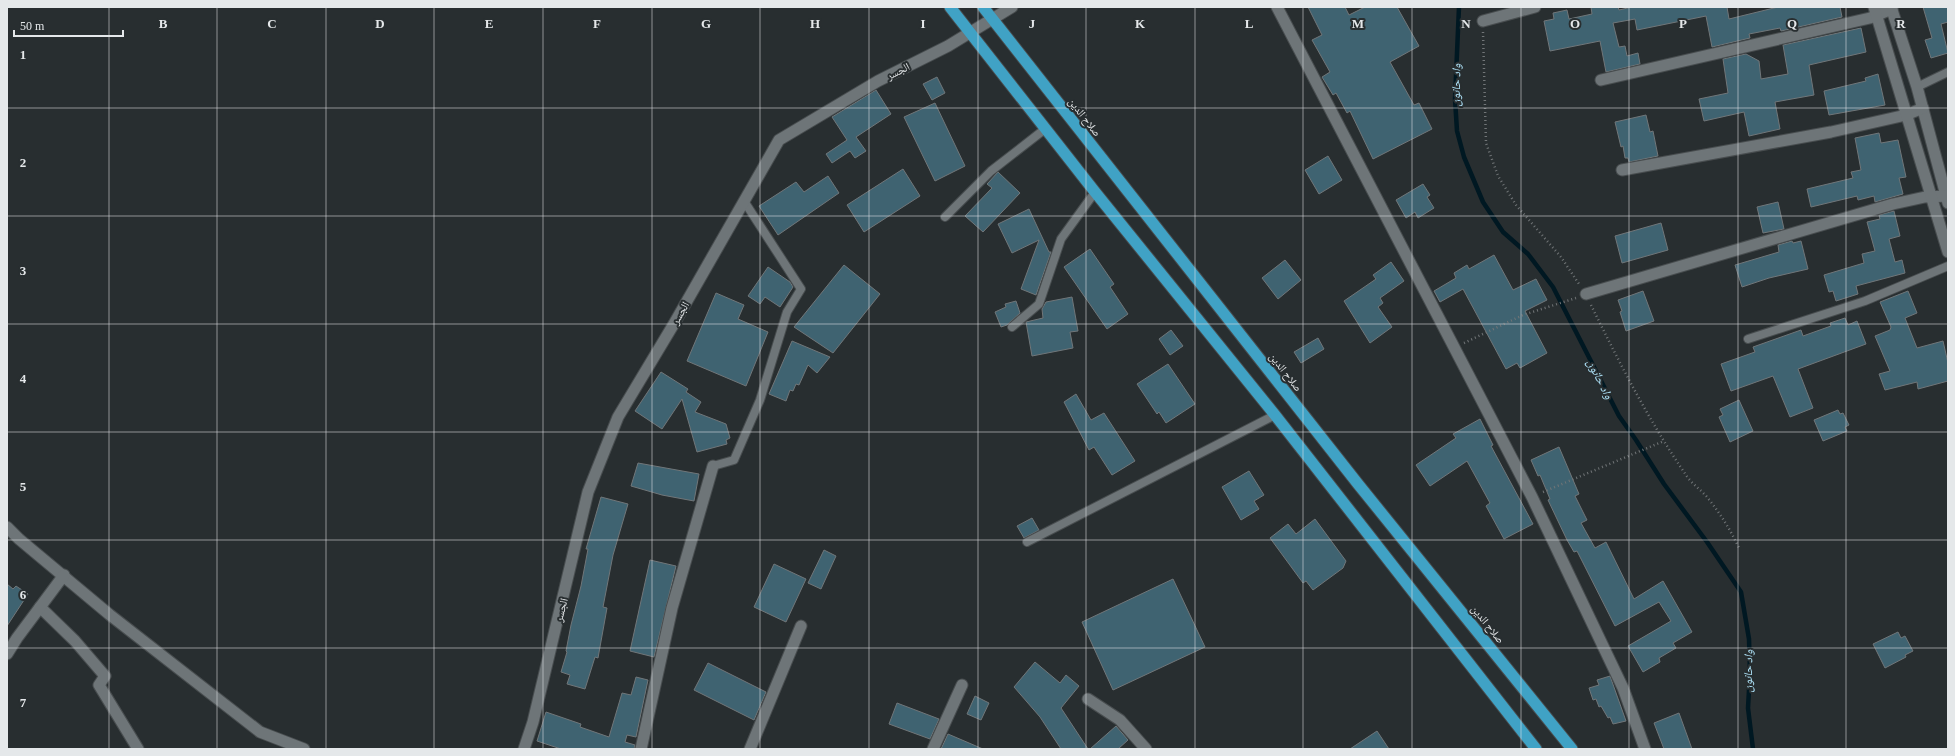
<svg xmlns="http://www.w3.org/2000/svg" width="1955" height="756" viewBox="0 0 1955 756" font-family="'Times New Roman','Noto Naskh Arabic',serif">
<style>
.lines{fill:none;stroke-linecap:round;stroke-linejoin:round}
.stream{stroke:#001822;stroke-width:4.5}
.building{fill:#3f6371;stroke:#707679}
.service-casing{stroke:#484d4f;stroke-width:10}
.minor-casing{stroke:#484d4f;stroke-width:13}
.tertiary-casing{stroke:#484d4f;stroke-width:13}
.trunk-casing{stroke:#484d4f;stroke-width:13}
.path{stroke:#717577;stroke-width:2.5;stroke-dasharray:1 3;stroke-linecap:butt}
.service{stroke:#6e7578;stroke-width:8}
.minor{stroke:#6e7578;stroke-width:11}
.tertiary{stroke:#6e7578;stroke-width:11}
.trunk{stroke:#40a2c5;stroke-width:11}
.grid{fill:none;stroke:#e5e8ea;stroke-width:1;stroke-opacity:0.55}
.labels{text-anchor:middle;dominant-baseline:central;stroke-width:4;stroke-linejoin:round;paint-order:stroke}
.street-label{font-size:11px;fill:#e5e8ea;stroke:#282e30}
.water-label{font-size:12px;font-style:italic;fill:#afe4fa;stroke:#282e30}
.grid-label{font-size:13px;text-anchor:middle;font-weight:bold;fill:#e5e8ea;stroke:#282e30;stroke-width:4;stroke-linejoin:round;paint-order:stroke}
</style>
<rect width="100%" height="100%" fill="#282e30"/>
<g class="lines">
<!-- stream -->
<path class="stream" d="M1459,7L1455,99L1457,131L1464,157L1483,202L1503,232L1528,254L1553,287L1619,416L1636,440L1664,484L1707,542L1741,592L1749,639L1750,672L1748,708L1753,749"/>
</g>
<!-- building -->
<g class="building">
<path d="M1308,7H1345L1349,15L1365,7H1397L1419,46L1390,62L1414,105L1419,103L1432,129L1373,159L1350,111L1347,113L1336,93L1333,95L1322,77L1330,72L1312,40L1322,35Z"/>
<path d="M1591,7H1618L1619,10L1632,7H1727L1729,19L1778,7H1840L1842,17L1781,31L1780,28L1749,34L1750,38L1712,47L1706,16L1637,30L1635,19L1613,23L1619,47L1625,46L1627,56L1638,53L1640,64L1606,72L1600,41L1550,51L1544,21L1554,19L1553,13L1567,10L1569,19L1592,14Z"/>
<path d="M1923,7H1948V22L1941,24L1948,53L1931,58L1925,40L1932,38Z"/>
<path d="M1861,28L1866,52L1809,65L1814,95L1775,102L1780,129L1749,136L1744,112L1704,121L1699,99L1728,93L1723,59L1746,54L1759,61L1761,79L1788,74L1783,45Z"/>
<path d="M1878,74L1885,105L1829,115L1824,91L1866,81L1865,78Z"/>
<path d="M937,77L945,93L932,100L923,84Z"/>
<path d="M876,90L891,114L856,137L866,151L855,158L850,151L832,163L826,154L847,140L832,117Z"/>
<path d="M935,103L965,166L935,181L904,117Z"/>
<path d="M1646,115L1650,132L1653,131L1658,156L1629,162L1628,158H1625L1623,146L1621,147L1615,122Z"/>
<path d="M1879,133L1881,143L1898,140L1906,177L1899,178L1903,194L1875,202L1874,196L1858,200L1857,196L1811,207L1807,189L1853,178L1851,172L1861,170L1855,138Z"/>
<path d="M1328,156L1342,180L1319,194L1305,170Z"/>
<path d="M903,169L920,196L864,232L847,205Z"/>
<path d="M998,172L1020,193L983,232L965,216L992,188L987,184Z"/>
<path d="M828,176L839,193L778,235L759,206L796,182L804,192Z"/>
<path d="M1423,184L1430,195L1427,197L1434,208L1418,218L1415,212L1406,218L1396,200Z"/>
<path d="M1778,202L1784,229L1763,233L1757,207Z"/>
<path d="M1029,209L1049,252H1051L1036,295L1021,289L1039,240L1012,253L998,224Z"/>
<path d="M1894,211L1900,236L1889,239L1895,262L1902,260L1905,273L1856,286L1858,294L1836,301L1833,291L1829,292L1824,275L1864,263L1862,254L1875,251L1867,222L1880,219L1879,215Z"/>
<path d="M1661,223L1668,250L1622,263L1615,236Z"/>
<path d="M1792,241L1793,243L1801,241L1808,269L1769,278L1742,287L1735,265L1779,252L1778,245Z"/>
<path d="M1090,249L1114,284L1110,287L1128,314L1107,329L1064,267Z"/>
<path d="M1494,255L1513,290L1536,279L1547,300L1525,311L1547,353L1520,368L1517,363L1506,369L1463,289L1440,302L1434,291L1456,278L1454,273L1467,265L1469,269Z"/>
<path d="M1285,260L1301,280L1278,299L1262,278Z"/>
<path d="M1391,262L1404,281L1380,298L1383,303L1378,307L1392,327L1370,343L1344,301L1376,279L1373,275Z"/>
<path d="M844,265L880,294L833,353L794,327Z"/>
<path d="M768,267L790,282L793,287L780,307L765,297L760,304L748,296Z"/>
<path d="M1643,291L1654,321L1626,331L1620,312L1622,311L1618,300Z"/>
<path d="M1908,291L1917,313L1905,318L1917,348L1943,341L1948,363V381L1918,389L1917,382L1885,390L1879,374L1890,371L1875,336L1890,330L1891,327L1880,302Z"/>
<path d="M716,293L744,305L738,319L768,332L746,386L687,361Z"/>
<path d="M1072,297L1078,331L1070,332L1073,348L1032,356L1026,322L1043,318L1042,309L1046,302Z"/>
<path d="M1016,301L1020,313L1007,325L1001,327L995,312L1006,307L1005,304Z"/>
<path d="M1845,318L1848,325L1857,321L1866,344L1798,369L1813,408L1790,417L1773,376L1731,391L1721,364L1755,352L1753,347L1801,330L1803,336L1831,326L1830,323Z"/>
<path d="M1171,330L1183,346L1170,355L1159,339Z"/>
<path d="M1318,338L1324,349L1301,363L1294,352Z"/>
<path d="M792,341L830,357L817,373L808,365L799,385L796,384L793,391L790,390L786,401L769,394Z"/>
<path d="M1168,364L1195,404L1166,423L1159,412L1157,414L1137,384Z"/>
<path d="M661,372L688,389L686,392L701,402L695,412L726,424L730,438L726,440L727,444L697,452L682,399L662,429L635,411Z"/>
<path d="M1076,394L1091,420L1104,413L1135,461L1112,475L1094,447L1089,450L1064,402Z"/>
<path d="M1739,400L1753,431L1730,442L1719,417L1723,415L1720,409Z"/>
<path d="M1838,410L1840,414L1843,413L1849,425L1845,427L1847,431L1823,441L1814,420Z"/>
<path d="M1480,419L1493,445L1491,446L1533,524L1504,539L1486,506L1490,503L1467,461L1430,486L1416,465L1456,438L1453,434Z"/>
<path d="M1559,447L1579,494L1575,496L1587,520L1581,523L1595,548L1606,542L1634,599L1663,581L1692,632L1673,643L1676,648L1659,658L1660,662L1643,672L1628,646L1671,621L1659,602L1615,626L1577,551L1574,552L1567,540L1548,500L1550,499L1540,475L1538,476L1531,460Z"/>
<path d="M638,463L699,474L694,501L662,495L631,486Z"/>
<path d="M1249,471L1264,495L1254,501L1259,509L1241,520L1222,487Z"/>
<path d="M601,497L628,504L613,555L603,607L607,608L598,658L595,657L585,689L567,684L570,675L561,672L567,652L566,651L571,625L581,586L588,549H586Z"/>
<path d="M1032,518L1039,530L1024,538L1017,526Z"/>
<path d="M1315,519L1346,561L1343,568L1313,590L1306,581L1303,583L1270,538L1288,524L1296,534Z"/>
<path d="M824,550L836,556L821,589L808,583Z"/>
<path d="M650,560L676,566L654,657L630,651Z"/>
<path d="M774,564L806,579L786,622L754,607Z"/>
<path d="M1173,579L1205,647L1113,690L1082,622Z"/>
<path d="M7,584L13,589L16,586L28,594L7,626Z"/>
<path d="M1898,632L1901,638L1905,636L1913,651L1905,655L1906,657L1885,668L1873,644Z"/>
<path d="M1035,662L1060,683L1066,675L1079,686L1061,708L1088,749H1061L1040,717L1014,687Z"/>
<path d="M708,663L766,692L754,720L694,690Z"/>
<path d="M1610,676L1626,721L1613,724L1610,717L1608,718L1601,706L1599,707L1596,699L1593,700L1589,688L1599,685L1597,680Z"/>
<path d="M636,677L648,680L636,737L627,735L625,742L635,745L634,749H561L537,741L546,712L581,724L580,727L609,737L622,693L631,695Z"/>
<path d="M975,696L989,703L981,720L967,714Z"/>
<path d="M897,703L939,719L930,739L889,724Z"/>
<path d="M1679,713L1692,749H1664L1654,723Z"/>
<path d="M1116,726L1128,740L1118,749H1090Z"/>
<path d="M1377,731L1389,749H1350Z"/>
<path d="M948,734L983,749H941Z"/>
</g>
<g class="lines">
<!-- service casing -->
<g class="service-casing">
<g id="service">
<path d="M1917,87L1948,72"/>
<path d="M945,217L991,171L1045,129"/>
<path d="M1012,327L1039,304L1061,239L1095,192"/>
<path d="M1748,339L1865,301L1948,266"/>
<path d="M713,466L734,460L760,400L787,312L801,289L744,201"/>
<path d="M1027,542L1275,415"/>
</g>
</g>
<!-- minor casing -->
<g class="minor-casing">
<g id="minor">
<path d="M1277,7L1532,497L1623,688L1645,749"/>
<path d="M1891,7L1917,87L1948,203"/>
<path d="M1483,21L1535,7"/>
<path d="M1601,80L1870,18L1892,9"/>
<path d="M1622,170L1831,132L1906,115L1923,108"/>
<path d="M1586,294L1893,204L1925,197L1948,196"/>
<path d="M7,527L19,539L110,615L260,732L304,749"/>
<path d="M40,607L75,641L105,676L99,685L138,749"/>
<path d="M7,654L17,638L64,575"/>
<path d="M1088,699L1120,720L1146,749"/>
<path d="M641,749L672,608L713,466"/>
<path d="M750,749L801,626"/>
<path d="M933,749L962,685"/>
</g>
</g>
<!-- tertiary casing -->
<g class="tertiary-casing">
<g id="tertiary">
<path d="M1874,7L1948,252"/>
<path d="M524,749L533,722L588,492L618,417L675,322L779,140L878,81L948,46L1012,7"/>
</g>
</g>
<!-- trunk casing -->
<g class="trunk-casing">
<g id="trunk">
<path d="M950,7L1095,192L1275,415L1536,749"/>
<path d="M983,7L1358,484L1572,749"/>
</g>
</g>
<!-- path -->
<g class="path">
<path d="M1483,32L1486,143L1498,176L1516,205L1561,257L1579,284"/>
<path d="M1591,305C1620,364 1649,421 1686,475C1691,483 1700,489 1707,497C1720,513 1730,529 1739,548"/>
<path d="M1464,343L1523,315L1576,298"/>
<path d="M1543,492L1664,441"/>
</g>
<!-- service -->
<use href="#service" class="service"/>
<!-- minor -->
<use href="#minor" class="minor"/>
<!-- tertiary -->
<use href="#tertiary" class="tertiary"/>
<!-- trunk -->
<use href="#trunk" class="trunk"/>
</g>
<!-- grid -->
<path class="grid" d="M109,7V749M217,7V749M326,7V749M434,7V749M543,7V749M652,7V749M760,7V749M869,7V749M978,7V749M1086,7V749M1195,7V749M1303,7V749M1412,7V749M1521,7V749M1629,7V749M1738,7V749M1846,7V749M7,108H1948M7,216H1948M7,324H1948M7,432H1948M7,540H1948M7,648H1948"/>
<g class="labels">
<!-- street labels -->
<g class="street-label">
<text transform="translate(898 71) rotate(-27)">الجسر</text>
<text transform="translate(1085 117) rotate(52)">صلاح الدين</text>
<text transform="translate(680 313) rotate(-60)">الجسر</text>
<text transform="translate(1286 372) rotate(52)">صلاح الدين</text>
<text transform="translate(561 610) rotate(-76)">الجسر</text>
<text transform="translate(1488 624) rotate(51)">صلاح الدين</text>
</g>
<!-- water labels -->
<g class="water-label">
<text transform="translate(1456 85) rotate(-89)">واد حانون</text>
<text transform="translate(1600 379) rotate(63)">واد حانون</text>
<text transform="translate(1748 671) rotate(-89)">واد حانون</text>
</g>
</g>
<g class="grid-label">
<text x="163" y="28">B</text>
<text x="272" y="28">C</text>
<text x="380" y="28">D</text>
<text x="489" y="28">E</text>
<text x="597" y="28">F</text>
<text x="706" y="28">G</text>
<text x="815" y="28">H</text>
<text x="923" y="28">I</text>
<text x="1032" y="28">J</text>
<text x="1140" y="28">K</text>
<text x="1249" y="28">L</text>
<text x="1358" y="28">M</text>
<text x="1466" y="28">N</text>
<text x="1575" y="28">O</text>
<text x="1683" y="28">P</text>
<text x="1792" y="28">Q</text>
<text x="1901" y="28">R</text>
<text x="23" y="59">1</text>
<text x="23" y="167">2</text>
<text x="23" y="275">3</text>
<text x="23" y="383">4</text>
<text x="23" y="491">5</text>
<text x="23" y="599">6</text>
<text x="23" y="707">7</text>
</g>
<!-- border -->
<rect width="1955" height="756" fill="none" stroke="#e5e8ea" stroke-width="16"/>
<!-- scale -->
<path d="M14 30v6h109v-6" fill="none" stroke="#e5e8ea" stroke-width="2"/>
<text x="20" y="30" font-size="12" fill="#e5e8ea" stroke="#282e30" stroke-width="3" paint-order="stroke">50 m</text>
</svg>
